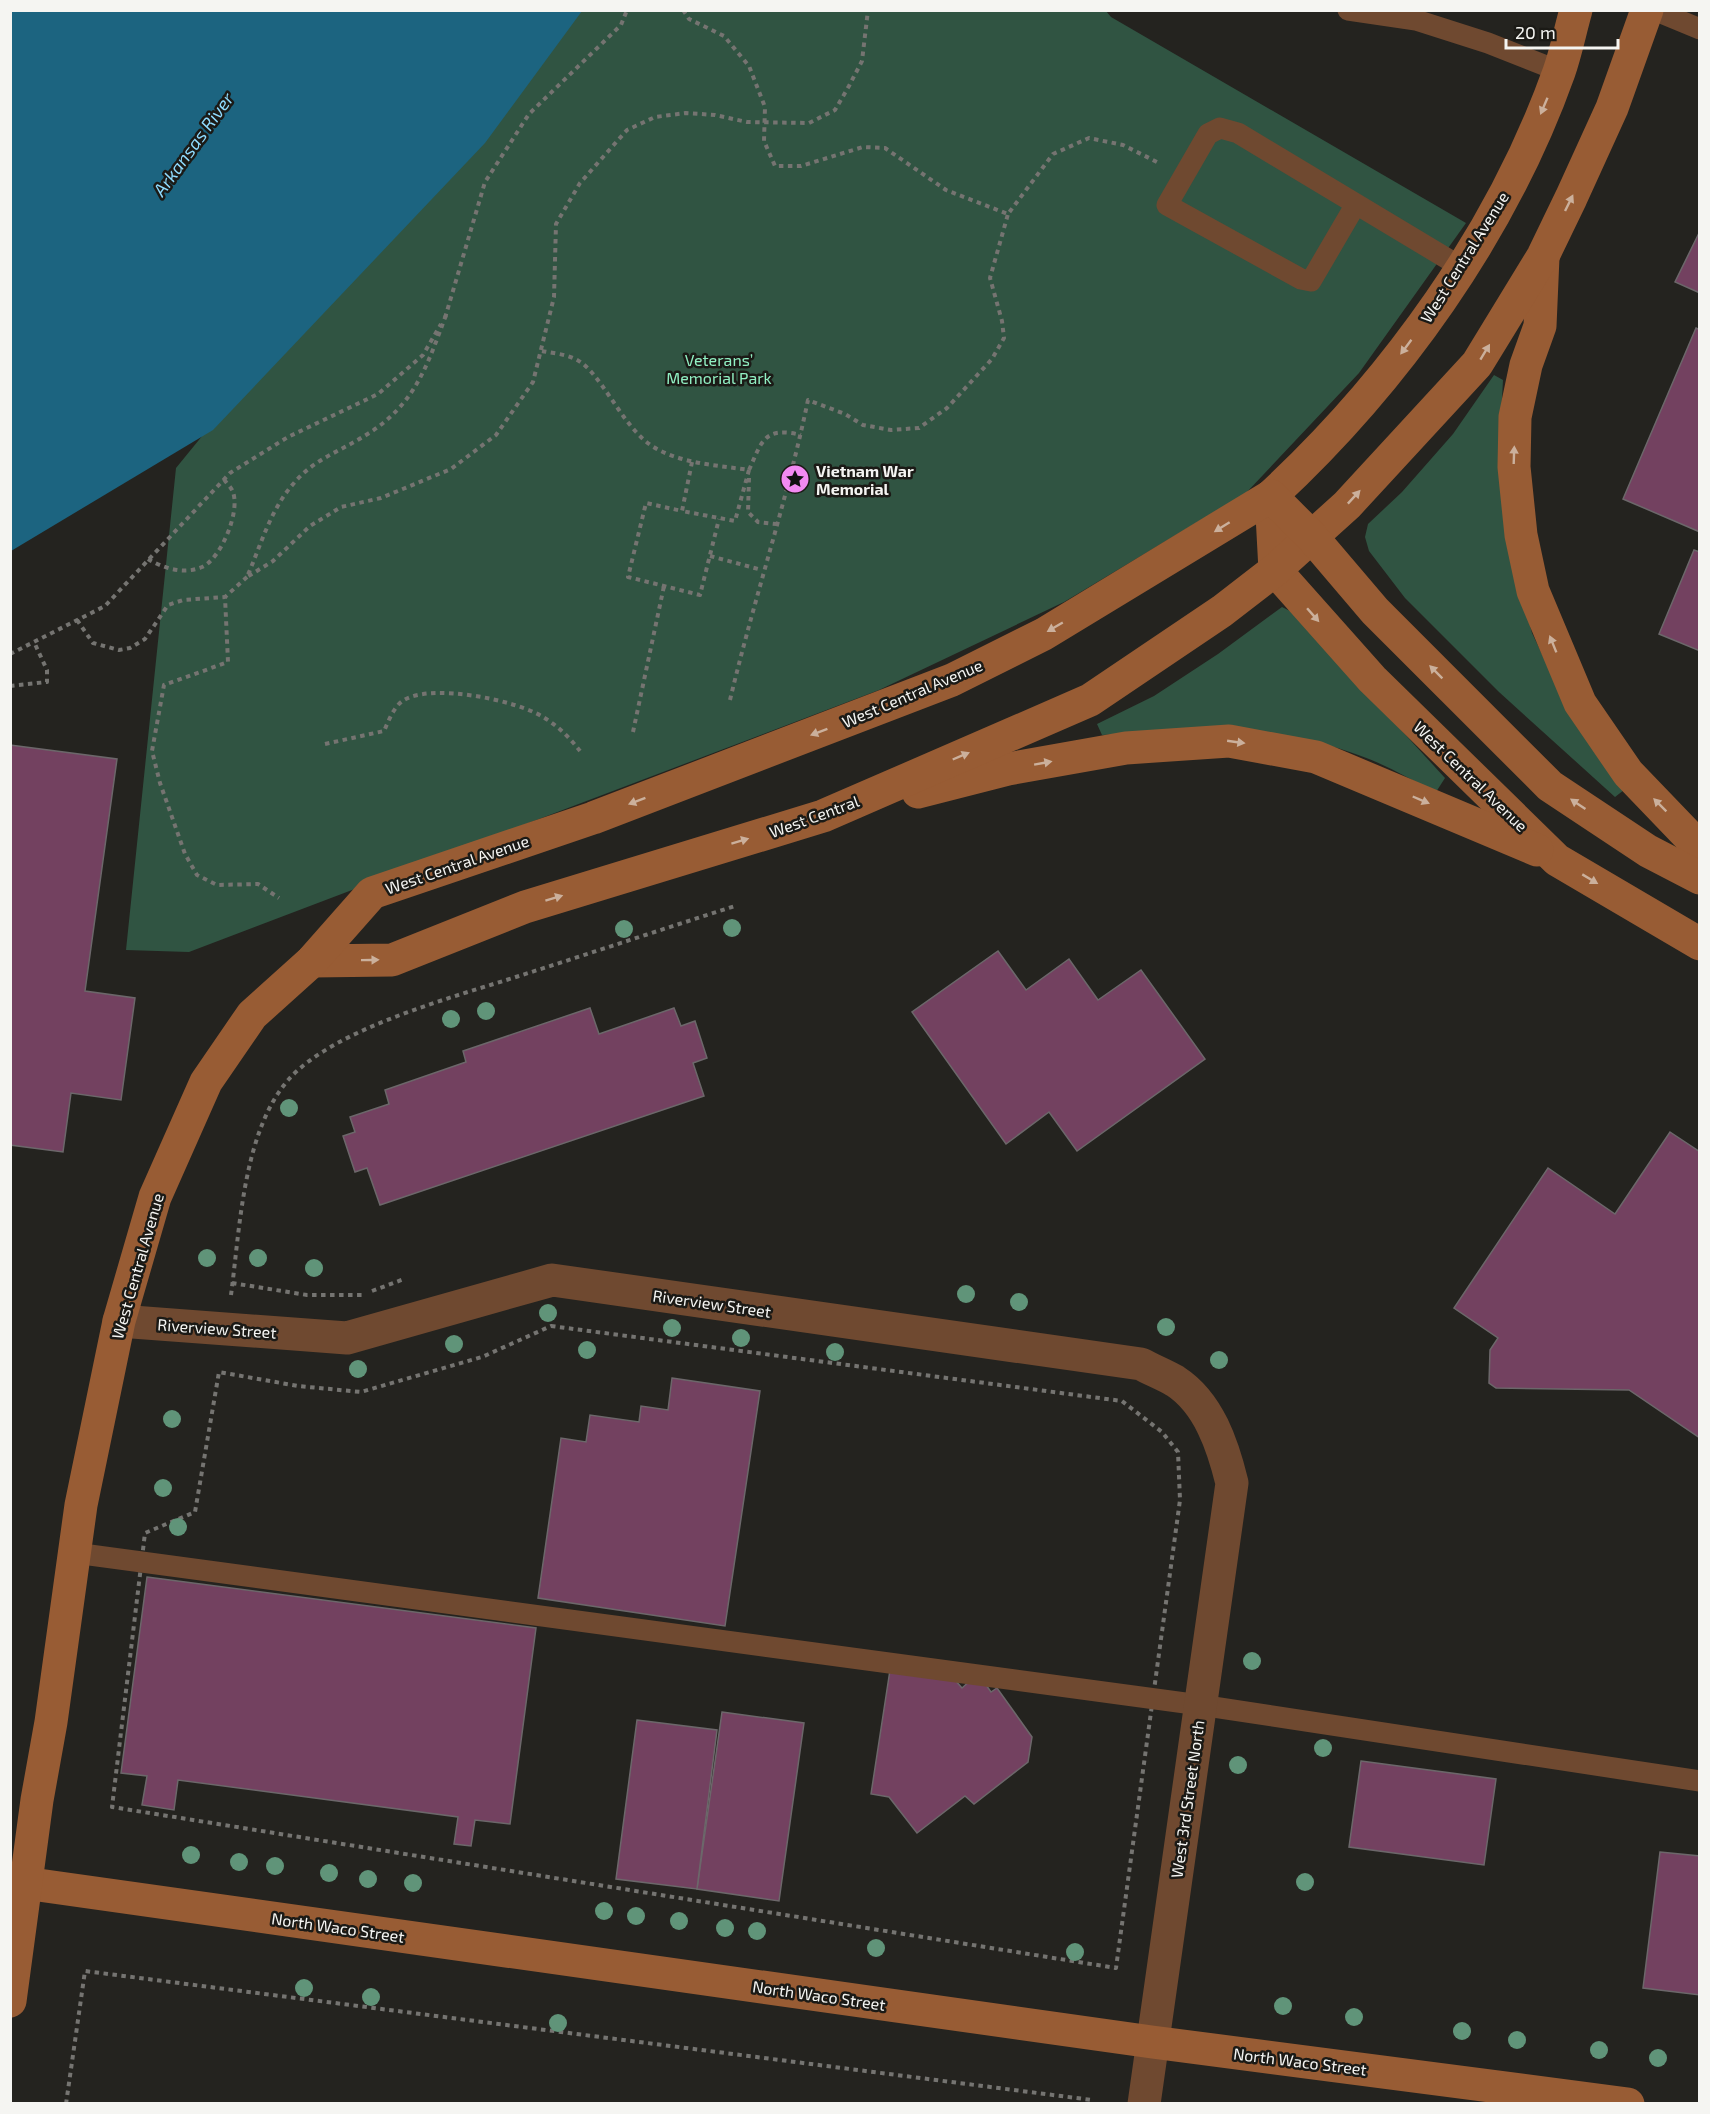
<svg xmlns="http://www.w3.org/2000/svg" width="1710" height="2114" viewBox="0 0 1710 2114" font-family="'Exo 2',sans-serif">
<style>
.green{fill:#305442}
.water{fill:#1c6480}
.building{fill:#734160;stroke:#6c676a;stroke-width:1.5}
.lines{fill:none;stroke-linecap:round;stroke-linejoin:round}
.path{stroke:#757471;stroke-width:4;stroke-dasharray:4.5 4.5;stroke-linecap:butt}
.lane{stroke:#6f4930;stroke-width:21}
.street{stroke:#6f4930;stroke-width:33}
.secondary{stroke:#985c34;stroke-width:33}
.tree{fill:#609479}
.oneway{fill:#cbb09c}
.labels{text-anchor:middle;dominant-baseline:central;stroke-width:5;stroke-linejoin:round;paint-order:stroke}
.street-label{font-size:16px;fill:#f5f5f2;stroke:#1b1a16}
.park-label{font-size:16px;fill:#91f0c3;stroke:#1b1a16}
.poi-label{font-size:16px;font-weight:bold;fill:#f5f5f2;stroke:#1b1a16;text-anchor:start}
.water-label{font-size:18px;font-style:italic;fill:#8fdbfe;stroke:#1b1a16}
</style>
<rect width="100%" height="100%" fill="#24231f"/>
<!-- green -->
<g class="green">
<path d="M549,11H1106L1111,17L1466,223L1359,373L1246,493L1064,602L879,690L189,952L126,950L176,468Z"/>
<path d="M1494,375L1503,380L1499,455L1510,547L1532,633L1569,711L1624,790L1615,797L1499,692L1405,598L1369,551L1365,537L1368,524L1402,492L1453,434Z"/>
<path d="M1282,607L1294,613L1445,778L1436,792C1411,780 1387,765 1361,756C1278,724 1190,731 1102,735L1097,724L1154,696L1218,654Z"/>
</g>
<!-- water -->
<path class="water" d="M10,11L11,10L582,11L485,143L213,430L11,551Z"/>
<!-- building -->
<g class="building">
<path d="M1700,231V293L1675,282Z"/>
<path d="M1696,328L1700,330V532L1623,499Z"/>
<path d="M1694,550L1700,552V651L1659,634Z"/>
<path d="M10,745L117,759L85,991L135,998L121,1100L71,1093L63,1152L10,1145Z"/>
<path d="M998,951L1026,990L1069,959L1098,1000L1141,970L1205,1059L1077,1151L1049,1112L1006,1144L912,1012Z"/>
<path d="M590,1008L599,1034L674,1008L681,1026L695,1021L707,1058L693,1063L704,1096L380,1205L367,1168L355,1172L343,1136L355,1132L350,1117L389,1104L385,1090L466,1062L463,1051Z"/>
<path d="M1670,1132L1700,1152V1438L1629,1390L1496,1388L1489,1383L1490,1350L1498,1338L1454,1308L1548,1168L1615,1214Z"/>
<path d="M672,1378L760,1391L725,1626L538,1598L561,1438L586,1442L590,1415L639,1422L641,1406L668,1410Z"/>
<path d="M147,1577L536,1628L510,1824L475,1820L471,1846L454,1844L458,1817L178,1780L174,1810L142,1805L147,1776L121,1773Z"/>
<path d="M890,1670L955,1680L962,1688L972,1679L984,1682L991,1692L997,1688L1032,1737L1028,1762L974,1804L965,1796L917,1833L889,1797L871,1794Z"/>
<path d="M722,1712L804,1723L779,1901L697,1889Z"/>
<path d="M637,1720L717,1730L697,1889L616,1879Z"/>
<path d="M1361,1761L1496,1779L1484,1865L1349,1847Z"/>
<path d="M1660,1852L1700,1856V1995L1643,1988Z"/>
</g>
<g class="lines">
<!-- path -->
<g class="path">
<path d="M683,10L689,19L724,36L749,66L765,107L764,141L775,166H801L863,147L885,148L946,190L1008,214L1053,154L1089,138L1123,145L1159,163"/>
<path d="M446,315C427,366 415,405 366,435C341,451 314,459 294,483C270,510 261,545 247,577L273,561L310,526L341,507L381,498L451,469L496,435L533,382L554,297L556,224L580,183L627,130L655,117L686,113L715,115L747,122L809,123L835,110L849,86L862,61L868,10"/>
<path d="M445,318L485,182L529,114L621,25L627,10"/>
<path d="M542,351C552,353 564,354 573,358C600,368 620,425 652,446C681,464 716,465 749,470L735,521L682,511"/>
<path d="M692,462L682,511L646,503L628,577L700,595L719,519"/>
<path d="M749,470C762,441 764,426 801,435"/>
<path d="M749,478L748,512L758,522L776,524"/>
<path d="M710,556L762,570"/>
<path d="M148,559C163,568 184,575 202,567C221,559 242,509 232,490C230,486 226,483 224,479"/>
<path d="M247,577L225,597L228,662L164,685L152,751L160,783L185,854L197,875L217,885L258,884L279,898"/>
<path d="M77,620L93,643L119,650L130,648L145,639L168,605L183,600L225,597"/>
<path d="M10,654L105,606L230,473L288,437L378,394L423,355L441,324"/>
<path d="M10,686L47,682V670L34,642"/>
<path d="M730,700C754,599 787,501 808,400L845,414L863,425L891,430L919,428L947,408L992,359L1004,338L1002,321L990,278L1008,214"/>
<path d="M633,732L664,586"/>
<path d="M325,744L384,731C389,720 394,706 404,700C432,683 516,700 543,717C558,726 569,737 580,751"/>
<path d="M232,1283L307,1295H362"/>
<path d="M372,1291L404,1279"/>
<path d="M231,1295C240,1228 243,1131 289,1079C335,1028 454,997 519,976C591,953 663,929 735,906"/>
<path d="M551,1326L1122,1401L1162,1432L1178,1452L1180,1500L1116,1968L112,1807L145,1533L195,1512L219,1372L298,1386L361,1392L482,1357Z"/>
<path d="M66,2104L85,1971L1092,2100V2104"/>
</g>
<!-- lane -->
<g class="lane">
<path d="M1348,10L1416,20L1488,43L1559,71"/>
<path d="M1654,10L1700,29"/>
<path d="M1356,204L1311,281L1301,279L1167,205L1208,134L1220,128L1238,133L1461,267"/>
<path d="M75,1553L1200,1705L1700,1781"/>
</g>
<!-- street -->
<path class="street" d="M119,1321L347,1338L552,1280L1141,1364C1152,1370 1165,1375 1175,1381C1209,1403 1223,1446 1232,1483L1144,2104"/>
<!-- secondary -->
<g class="secondary">
<path d="M1576,10C1570,31 1566,52 1559,72C1502,232 1395,381 1271,496L1275,570L1372,679L1557,860L1700,944"/>
<path d="M1543,257L1540,326L1526,365L1515,417L1514,467L1521,535L1533,591L1580,703L1628,773L1700,848"/>
<path d="M918,792L1008,769L1126,748L1229,741L1316,757L1537,850"/>
<path d="M312,961L392,960L525,907L823,816L1090,700L1222,611L1275,570L1347,505L1477,364L1543,256L1571,198L1612,108L1647,10"/>
<path d="M10,1881L1152,2042L1628,2104"/>
<path d="M10,2001L37,1800L51,1722L81,1505L119,1321L155,1197L206,1082L252,1015L312,961L372,893L593,818L952,680L1044,634L1271,496L1312,537L1375,611L1550,786L1648,851L1700,878"/>
</g>
</g>
<!-- trees -->
<g class="tree">
<circle cx="732" cy="928" r="9"/>
<circle cx="624" cy="929" r="9"/>
<circle cx="486" cy="1011" r="9"/>
<circle cx="451" cy="1019" r="9"/>
<circle cx="289" cy="1108" r="9"/>
<circle cx="207" cy="1258" r="9"/>
<circle cx="258" cy="1258" r="9"/>
<circle cx="314" cy="1268" r="9"/>
<circle cx="966" cy="1294" r="9"/>
<circle cx="1019" cy="1302" r="9"/>
<circle cx="548" cy="1313" r="9"/>
<circle cx="1166" cy="1327" r="9"/>
<circle cx="672" cy="1328" r="9"/>
<circle cx="741" cy="1338" r="9"/>
<circle cx="454" cy="1344" r="9"/>
<circle cx="587" cy="1350" r="9"/>
<circle cx="835" cy="1352" r="9"/>
<circle cx="1219" cy="1360" r="9"/>
<circle cx="358" cy="1369" r="9"/>
<circle cx="172" cy="1419" r="9"/>
<circle cx="163" cy="1488" r="9"/>
<circle cx="178" cy="1527" r="9"/>
<circle cx="1252" cy="1661" r="9"/>
<circle cx="1323" cy="1748" r="9"/>
<circle cx="1238" cy="1765" r="9"/>
<circle cx="191" cy="1855" r="9"/>
<circle cx="239" cy="1862" r="9"/>
<circle cx="275" cy="1866" r="9"/>
<circle cx="329" cy="1873" r="9"/>
<circle cx="368" cy="1879" r="9"/>
<circle cx="1305" cy="1882" r="9"/>
<circle cx="413" cy="1883" r="9"/>
<circle cx="604" cy="1911" r="9"/>
<circle cx="636" cy="1916" r="9"/>
<circle cx="679" cy="1921" r="9"/>
<circle cx="725" cy="1928" r="9"/>
<circle cx="757" cy="1931" r="9"/>
<circle cx="876" cy="1948" r="9"/>
<circle cx="1075" cy="1952" r="9"/>
<circle cx="304" cy="1988" r="9"/>
<circle cx="371" cy="1997" r="9"/>
<circle cx="1283" cy="2006" r="9"/>
<circle cx="1354" cy="2017" r="9"/>
<circle cx="558" cy="2023" r="9"/>
<circle cx="1462" cy="2031" r="9"/>
<circle cx="1517" cy="2040" r="9"/>
<circle cx="1599" cy="2050" r="9"/>
<circle cx="1658" cy="2058" r="9"/>
</g>
<!-- one-way arrows -->
<defs><path id="oneway-solid" d="M-6-.8H1V-3.2L6.5 0L1 3.2V.8H-6Z" transform="scale(1.5)"/></defs>
<g class="oneway">
<use href="#oneway-solid" transform="translate(1544 106) rotate(113)"/>
<use href="#oneway-solid" transform="translate(1569 203) rotate(-64)"/>
<use href="#oneway-solid" transform="translate(1406 347) rotate(127)"/>
<use href="#oneway-solid" transform="translate(1485 352) rotate(-59)"/>
<use href="#oneway-solid" transform="translate(1514 455) rotate(-88)"/>
<use href="#oneway-solid" transform="translate(1354 497) rotate(-47)"/>
<use href="#oneway-solid" transform="translate(1222 527) rotate(148)"/>
<use href="#oneway-solid" transform="translate(1313 615) rotate(49)"/>
<use href="#oneway-solid" transform="translate(1055 627) rotate(150)"/>
<use href="#oneway-solid" transform="translate(1553 644) rotate(-112)"/>
<use href="#oneway-solid" transform="translate(1436 672) rotate(-135)"/>
<use href="#oneway-solid" transform="translate(819 732) rotate(159)"/>
<use href="#oneway-solid" transform="translate(1236 742) rotate(8)"/>
<use href="#oneway-solid" transform="translate(961 756) rotate(-23)"/>
<use href="#oneway-solid" transform="translate(1043 763) rotate(-10)"/>
<use href="#oneway-solid" transform="translate(1421 800) rotate(23)"/>
<use href="#oneway-solid" transform="translate(637 801) rotate(159)"/>
<use href="#oneway-solid" transform="translate(1578 804) rotate(-146)"/>
<use href="#oneway-solid" transform="translate(1660 805) rotate(-135)"/>
<use href="#oneway-solid" transform="translate(740 841) rotate(-17)"/>
<use href="#oneway-solid" transform="translate(1590 879) rotate(31)"/>
<use href="#oneway-solid" transform="translate(554 898) rotate(-17)"/>
<use href="#oneway-solid" transform="translate(370 960) rotate(-1)"/>
</g>
<!-- icons -->
<defs>
<g id="sight-disc" transform="scale(1.5)"><circle r="9.5" fill="#f28af2" stroke="#1b1a16"/><path d="M0-6L1.8-2.2L6-1.7L2.9 1.2L3.7 5.4L0 3.3L-3.7 5.4L-2.9 1.2L-6-1.7L-1.8-2.2Z" fill="#111"/></g>
</defs>
<g fill-rule="evenodd">
<use href="#sight-disc" x="795" y="479"/>
</g>
<g class="labels">
<!-- street labels -->
<g class="street-label">
<text transform="translate(1464 257) rotate(-58)">West Central Avenue</text>
<text transform="translate(912 693) rotate(-23)">West Central Avenue</text>
<text transform="translate(1471 776) rotate(44)">West Central Avenue</text>
<text transform="translate(814 816) rotate(-20)">West Central</text>
<text transform="translate(457 864) rotate(-19)">West Central Avenue</text>
<text transform="translate(137 1266) rotate(-74)">West Central Avenue</text>
<text transform="translate(712 1303) rotate(8)">Riverview Street</text>
<text transform="translate(217 1328) rotate(4)">Riverview Street</text>
<text transform="translate(1187 1799) rotate(-82)">West 3rd Street North</text>
<text transform="translate(338 1927) rotate(8)">North Waco Street</text>
<text transform="translate(819 1995) rotate(8)">North Waco Street</text>
<text transform="translate(1300 2061) rotate(7)">North Waco Street</text>
</g>
<!-- park labels -->
<g class="park-label">
<text x="719" y="359">Veterans’<tspan x="719" dy="18">Memorial Park</tspan></text>
</g>
<!-- poi labels -->
<g class="poi-label">
<text x="816" y="470">Vietnam War<tspan x="816" dy="18">Memorial</tspan></text>
</g>
<!-- water labels -->
<g class="water-label">
<text transform="translate(193 144) rotate(-54)">Arkansas River</text>
</g>
</g>
<!-- border -->
<rect width="1710" height="2114" fill="none" stroke="#f5f5f2" stroke-width="24"/>
<!-- scale -->
<path d="M1506 39v9h112v-9" fill="none" stroke="#f5f5f2" stroke-width="3"/>
<text x="1515" y="39" font-size="18" fill="#f5f5f2" stroke="#1b1a16" stroke-width="4.5" paint-order="stroke">20 m</text>
</svg>
